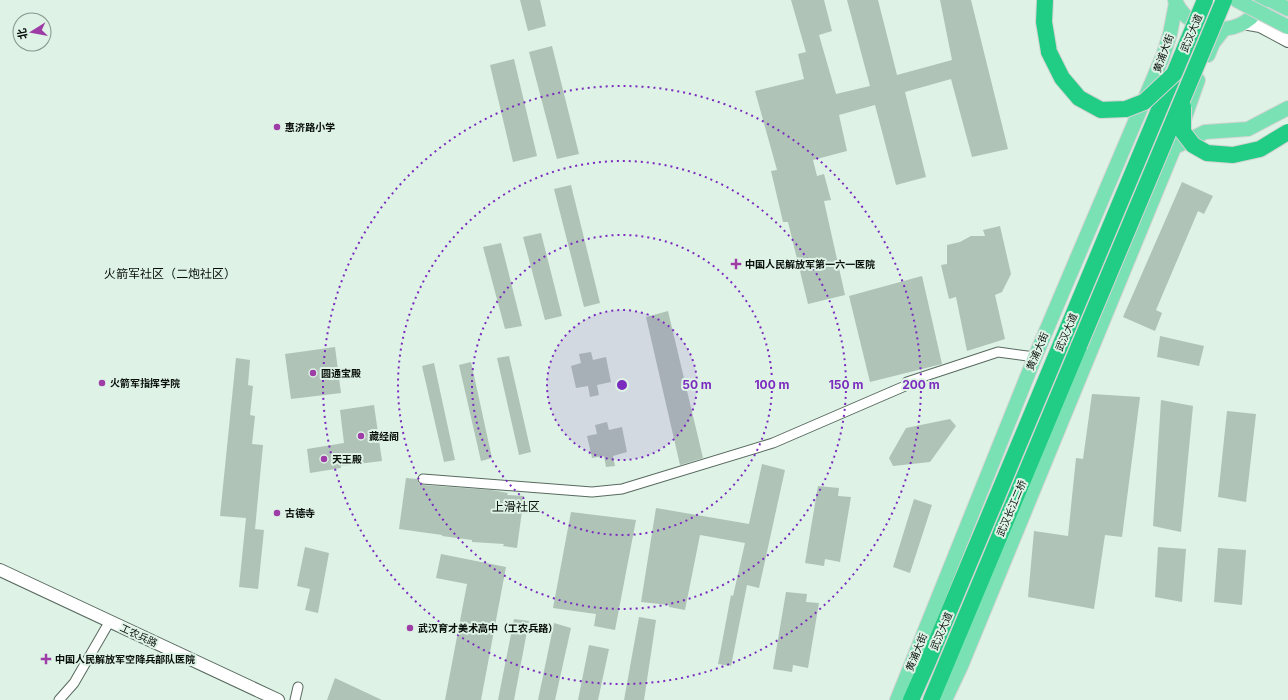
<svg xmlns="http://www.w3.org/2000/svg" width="1288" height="700" viewBox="0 0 1288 700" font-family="Inter,'Noto Sans SC',sans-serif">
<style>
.building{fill:#afc3b7}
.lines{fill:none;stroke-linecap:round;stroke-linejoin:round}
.street-casing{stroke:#586a5f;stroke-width:11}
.secondary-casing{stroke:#586a5f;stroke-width:14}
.primary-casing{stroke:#d3d4d3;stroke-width:16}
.highway-casing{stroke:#d3d4d3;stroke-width:18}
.street{stroke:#fff;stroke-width:9}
.secondary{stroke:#fff;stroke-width:12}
.primary{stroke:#7ae1b5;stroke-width:14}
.highway{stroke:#21cd84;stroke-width:16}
.primary-bridge-casing{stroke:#d3d4d3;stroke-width:16;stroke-linecap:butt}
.highway-bridge-casing{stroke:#d3d4d3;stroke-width:18;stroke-linecap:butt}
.primary-bridge{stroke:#7ae1b5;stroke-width:14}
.highway-bridge{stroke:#21cd84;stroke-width:16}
.ring{fill:none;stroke:#7b2cbf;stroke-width:2;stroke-dasharray:2 4}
.poi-dot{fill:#9d3da5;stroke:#def2e6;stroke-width:1.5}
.labels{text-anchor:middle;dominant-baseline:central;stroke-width:4;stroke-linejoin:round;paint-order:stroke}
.street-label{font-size:10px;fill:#080e0a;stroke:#def2e6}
.poi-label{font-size:10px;font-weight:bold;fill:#080e0a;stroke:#def2e6;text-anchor:start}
.quarter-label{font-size:12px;fill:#080e0a;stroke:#def2e6}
.centre{fill:#7b2cbf;stroke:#def2e6;stroke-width:2}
.ring-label{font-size:12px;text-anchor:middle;font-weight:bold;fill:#7b2cbf;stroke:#def2e6;stroke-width:4;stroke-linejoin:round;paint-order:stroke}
</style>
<rect width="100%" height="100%" fill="#def2e6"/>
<!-- building -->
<g class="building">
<path d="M520,0H540L546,26L528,31Z"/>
<path d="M791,0H824L832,31L819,35L836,94L870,86L847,0H878L897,75L952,60L940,0H971L1008,149L972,157L951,79L905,92L926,177L896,185L875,105L839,115L847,151L813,160L817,176L824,174L831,200L824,201L845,295L808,304L788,222H783L771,171L777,170L755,91L804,79L798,54L806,52Z"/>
<path d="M552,46L579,154L557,159L529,52Z"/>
<path d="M514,59L537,156L513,162L490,65Z"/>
<path d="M1182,182L1213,196L1204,214L1198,211L1156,310L1162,313L1155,331L1123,317Z"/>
<path d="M571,185L600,303L584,307L554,189Z"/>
<path d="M1000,226L1011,274L1002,292L995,295L1005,339L967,351L956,297L949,299L941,265L947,264V245L960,242L971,236H985L983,230Z"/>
<path d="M541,233L562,316L545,320L523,237Z"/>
<path d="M501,243L522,326L505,329L483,247Z"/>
<path d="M922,276L942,364L870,382L849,296Z"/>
<path d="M668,311L703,458L680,465L646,317Z"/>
<path d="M1160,336L1204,346L1199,366L1157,357Z"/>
<path d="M335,347L341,393L291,399L285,354Z"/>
<path d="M591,352L593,360L606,357L611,382L597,385L599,395L590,397L588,386L576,388L571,366L581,363L579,354Z"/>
<path d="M509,356L531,452L519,455L497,358Z"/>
<path d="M236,358L250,360L248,385L253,386L250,415L255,416L252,444L263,445L255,529L264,530L258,589L239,587L246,518L220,516Z"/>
<path d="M471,362L492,458L481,461L459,365Z"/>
<path d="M434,363L455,460L444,462L422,366Z"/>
<path d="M1092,394L1140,397L1122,537L1105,535L1094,609L1028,597L1034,531L1068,536L1076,458L1083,459Z"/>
<path d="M1161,400L1193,406L1181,532L1153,526Z"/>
<path d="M374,405L382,461L341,466V468L310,473L307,449L344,443L340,410Z"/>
<path d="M1227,411L1256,414L1246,502L1218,497Z"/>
<path d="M950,419L956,426L930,462L893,466L889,458L906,428Z"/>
<path d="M607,422L609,430L622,427L627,452L613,456L615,466L606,467L604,456L592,458L587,436L597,434L595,425Z"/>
<path d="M762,464L785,470L759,588L747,585L731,666L718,664L731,595L733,596L745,543L700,535L685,610L669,607V605L641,602L656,508L749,524Z"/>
<path d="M406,478L417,479L419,484L423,485L491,490L508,493L507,495L524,496L517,548L503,546L504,544L472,542V540L442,536V535L399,529Z"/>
<path d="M818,486L839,488L838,496L851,497L840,562L825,559L824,566L805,563Z"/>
<path d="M914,499L932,505L910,573L893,567Z"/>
<path d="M571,512L636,520L615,630L594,626L596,614L553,608Z"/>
<path d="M305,547L329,553L318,613L305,610L310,589L297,586Z"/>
<path d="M1158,547L1186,549L1182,602L1155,597Z"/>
<path d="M1218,548L1246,550L1242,605L1214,602Z"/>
<path d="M441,554L506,567L481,700H445L467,584L436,578Z"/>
<path d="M786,592L807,594L806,602L819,603L808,668L793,665L792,672L773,669Z"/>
<path d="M639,617L656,620L644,700H624Z"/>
<path d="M514,619L529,621L514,700H498Z"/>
<path d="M554,623L571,628L555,700H538Z"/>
<path d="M589,645L609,649L598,700H578Z"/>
<path d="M335,678L382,700H327Z"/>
</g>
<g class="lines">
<!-- street casing -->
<g class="street-casing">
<g id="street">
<path d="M423,479L592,492L622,489L773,443L905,386L907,382L998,352L1035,357"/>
<path d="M59,700L74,683L107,626"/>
<path d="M295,700L298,687"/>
</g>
</g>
<!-- secondary casing -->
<g class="secondary-casing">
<g id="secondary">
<path d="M1243,23L1260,26L1288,41"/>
<path d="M0,570L278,700"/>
</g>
</g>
<!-- primary casing -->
<g class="primary-casing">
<g id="primary">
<path d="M1175,0C1189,37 1249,40 1262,0"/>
<path d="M1270,0L1288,9"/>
<path d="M1208,55L1213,43L1224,29"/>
<path d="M1179,145L1205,132L1248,129L1288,108"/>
<path d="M897,700L1035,357L1163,56L1170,34L1176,3"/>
<path d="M945,700L961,666L1174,148L1198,80"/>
</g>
</g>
<!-- highway casing -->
<g class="highway-casing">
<g id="highway">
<path d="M1045,0L1044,22L1049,52"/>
<path d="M911,700L927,664L1174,74"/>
<path d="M931,700L1079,346"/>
</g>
</g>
<!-- street -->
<use href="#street" class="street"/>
<!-- secondary -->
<use href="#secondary" class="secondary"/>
<!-- primary -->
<use href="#primary" class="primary"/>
<!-- highway -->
<use href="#highway" class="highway"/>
<!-- primary-bridge casing -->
<g class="primary-bridge-casing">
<path id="primary-bridge" d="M1236,0L1288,27"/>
</g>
<!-- highway-bridge casing -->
<g class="highway-bridge-casing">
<g id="highway-bridge">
<path d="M1049,52L1062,78L1079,98L1101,110L1126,109L1144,102L1174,74L1205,0"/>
<path d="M1183,107V132L1193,145L1207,153L1233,155L1260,149L1288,132"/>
<path d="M1079,346L1224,0"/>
</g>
</g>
<!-- primary-bridge -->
<use href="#primary-bridge" class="primary-bridge"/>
<!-- highway-bridge -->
<use href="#highway-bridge" class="highway-bridge"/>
</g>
<!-- distance rings -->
<circle cx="622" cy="385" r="75" fill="#7b2cbf" fill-opacity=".12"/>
<g class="ring">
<circle cx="622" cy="385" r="75"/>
<circle cx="622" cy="385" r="150"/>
<circle cx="622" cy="385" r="224"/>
<circle cx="622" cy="385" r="299"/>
</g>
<!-- markers -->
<g class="poi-dot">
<circle cx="277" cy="127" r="4"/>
<path d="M734 258h4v4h4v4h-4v4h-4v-4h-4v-4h4z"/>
<circle cx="313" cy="373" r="4"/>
<circle cx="102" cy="383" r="4"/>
<circle cx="361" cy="436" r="4"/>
<circle cx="324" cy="459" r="4"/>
<circle cx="277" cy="513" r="4"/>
<circle cx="410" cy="628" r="4"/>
<path d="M44 653h4v4h4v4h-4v4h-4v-4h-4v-4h4z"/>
</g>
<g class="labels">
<!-- street labels -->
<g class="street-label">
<text transform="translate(1191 33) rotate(-67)">武汉大道</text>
<text transform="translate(1163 53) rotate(-70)">黄浦大街</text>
<text transform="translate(1066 332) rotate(-67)">武汉大道</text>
<text transform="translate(1037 351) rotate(-67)">黄浦大街</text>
<text transform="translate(1011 508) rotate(-67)">武汉长江二桥</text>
<text transform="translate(941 631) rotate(-67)">武汉大道</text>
<text transform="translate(139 635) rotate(25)">工农兵路</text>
<text transform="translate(916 652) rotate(-68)">黄浦大街</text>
</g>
<!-- poi labels -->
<g class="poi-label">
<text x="285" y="127">惠济路小学</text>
<text x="745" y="264">中国人民解放军第一六一医院</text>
<text x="321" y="373">圆通宝殿</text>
<text x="110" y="383">火箭军指挥学院</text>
<text x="369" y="436">藏经阁</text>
<text x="332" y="459">天王殿</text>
<text x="285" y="513">古德寺</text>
<text x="418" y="628">武汉育才美术高中（工农兵路）</text>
<text x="55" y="659">中国人民解放军空降兵部队医院</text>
</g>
<!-- quarter labels -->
<g class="quarter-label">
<text x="170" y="273">火箭军社区（二炮社区）</text>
<text x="516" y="506">上滑社区</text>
</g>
</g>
<circle cx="622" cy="385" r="6" class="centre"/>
<g class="ring-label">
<text x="697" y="389">50 m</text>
<text x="772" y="389">100 m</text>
<text x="846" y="389">150 m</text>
<text x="921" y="389">200 m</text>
</g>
<!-- north arrow -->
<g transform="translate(32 32) rotate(259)"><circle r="19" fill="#def2e6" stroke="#88978e"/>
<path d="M0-3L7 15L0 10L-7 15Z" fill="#9d3da5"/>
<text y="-6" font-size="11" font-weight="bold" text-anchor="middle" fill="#080e0a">北</text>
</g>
</svg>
